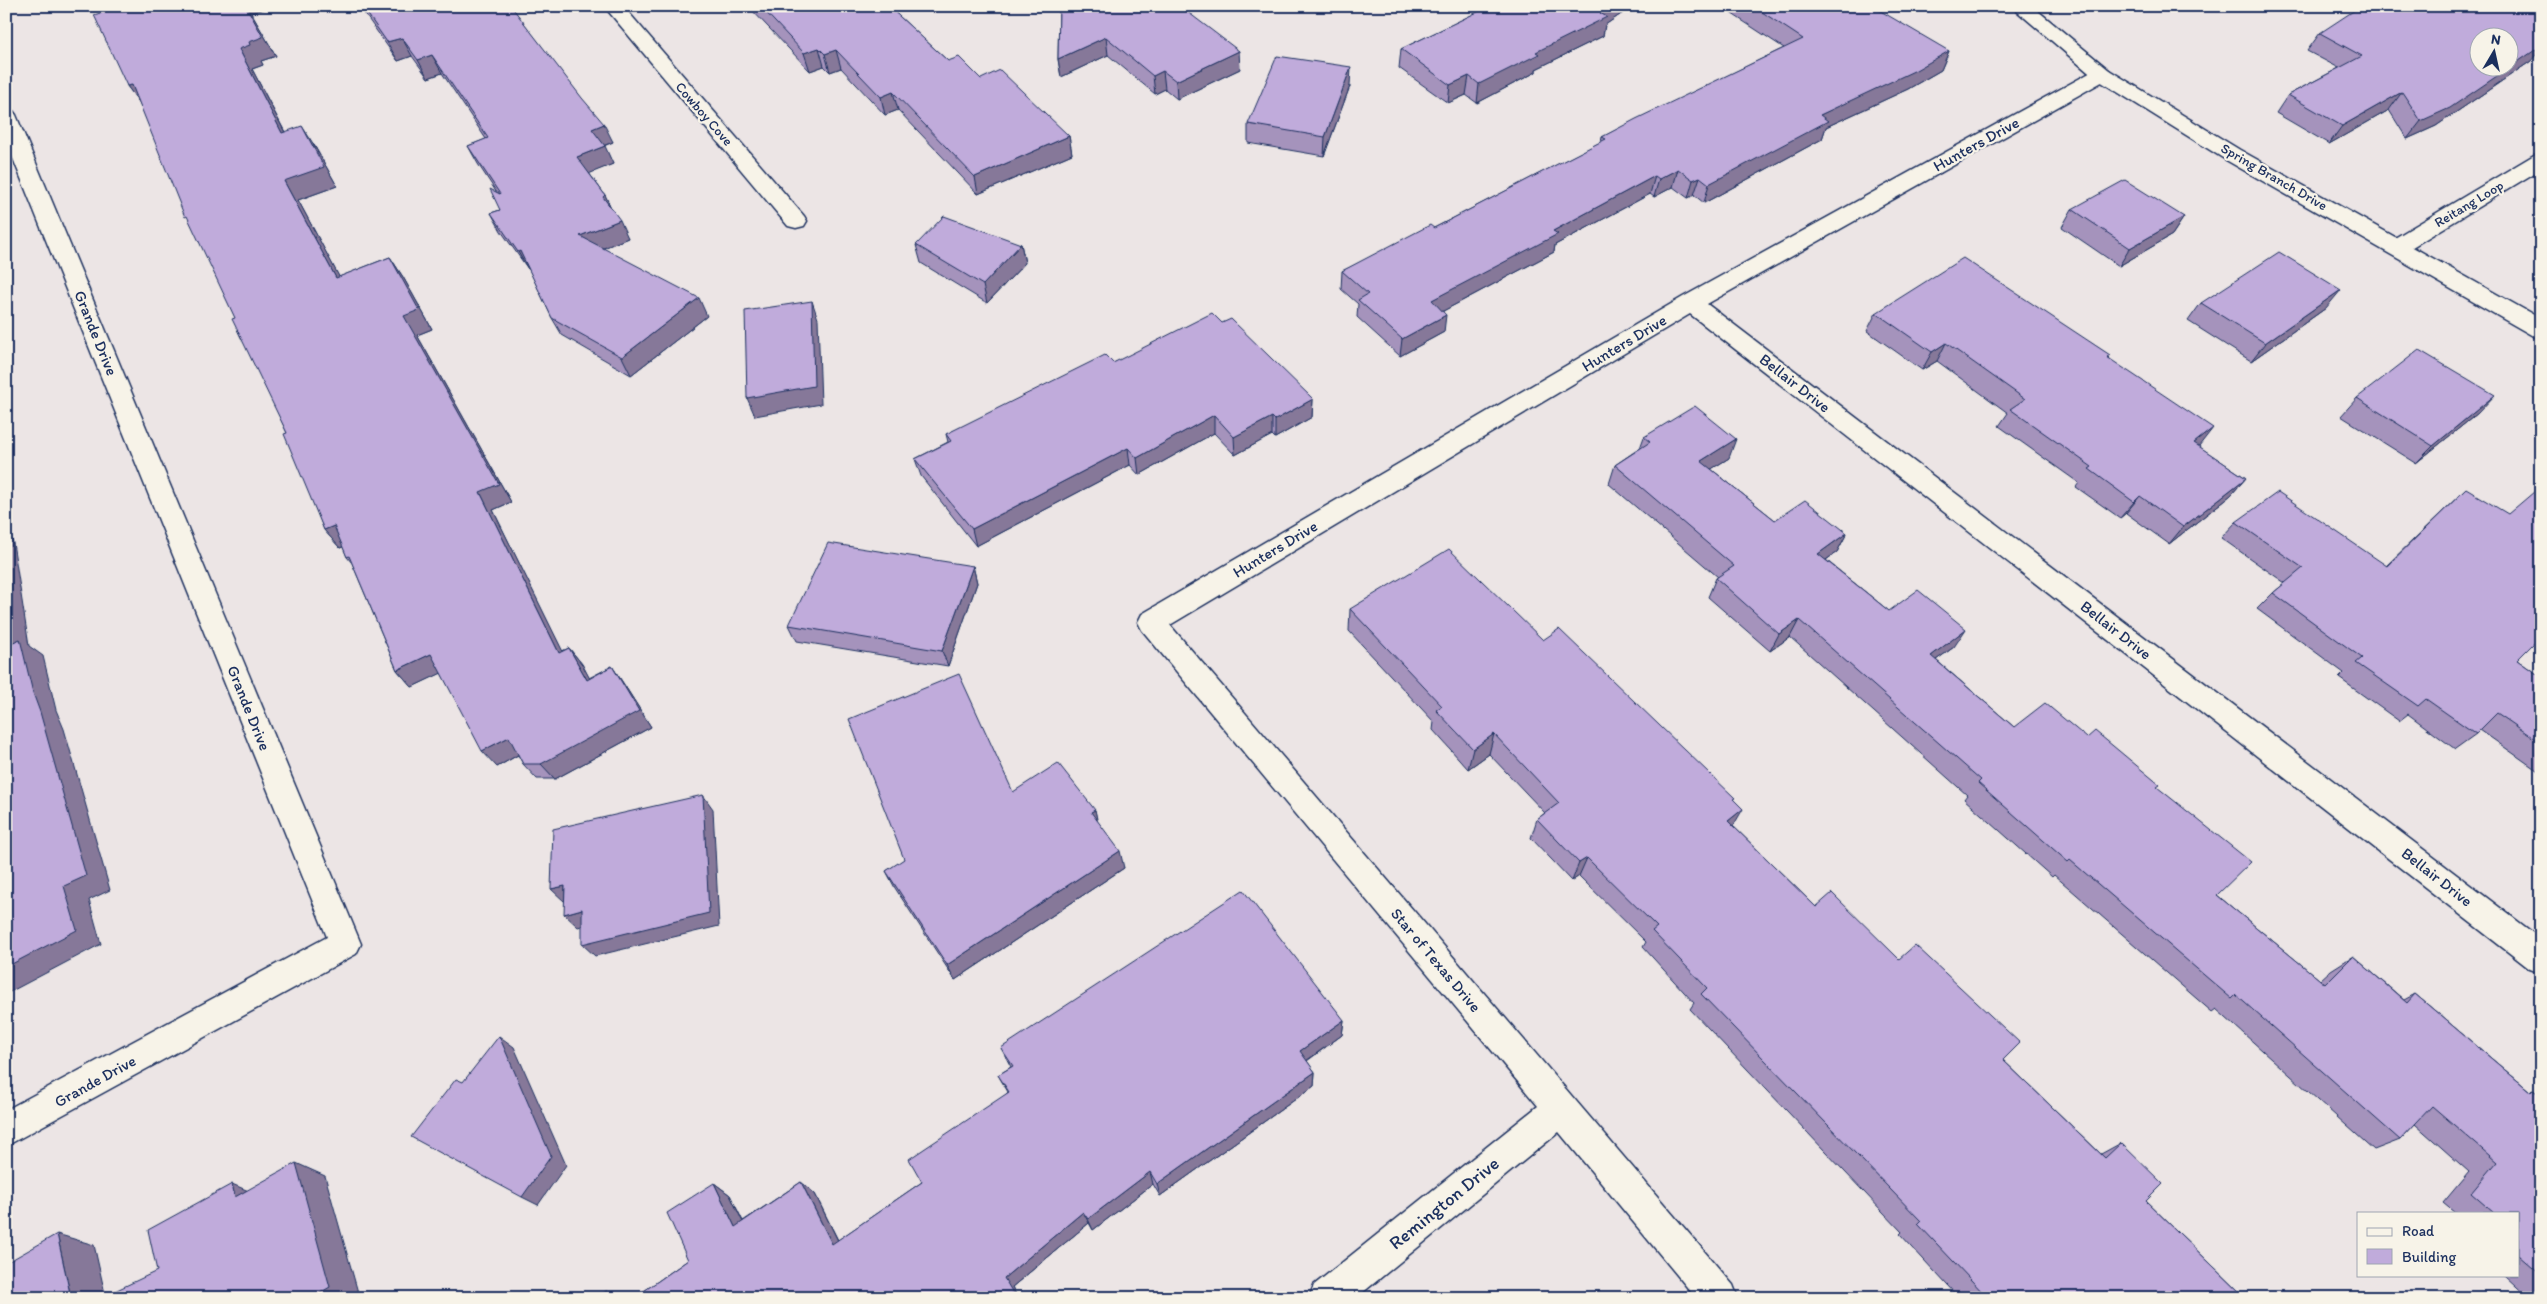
<svg xmlns="http://www.w3.org/2000/svg" width="2547" height="1304" viewBox="0 0 2547 1304" font-family="Itim,sans-serif">
<style>
.lines{fill:none;stroke-linecap:round;stroke-linejoin:round}
.minor-casing{stroke:#1b2f5e;stroke-width:3}
.tertiary-casing{stroke:#1b2f5e;stroke-width:3}
.minor{fill:#f7f3e8;fill-rule:evenodd}
.tertiary{fill:#f7f3e8;fill-rule:evenodd}
.wall{fill:#a593bc;stroke:#1b2f5e}
.shaded-wall{fill:#867899;stroke:#1b2f5e}
.building{fill:#c0abdb;stroke:#1b2f5e;fill-rule:evenodd}
.labels{text-anchor:middle;dominant-baseline:central;stroke-width:4.5;stroke-linejoin:round;paint-order:stroke}
.far-street-label{font-size:14px;fill:#1b2f5e;stroke:#f7f3e8}
.street-label{font-size:16px;fill:#1b2f5e;stroke:#f7f3e8}
.near-street-label{font-size:19px;fill:#1b2f5e;stroke:#f7f3e8}
</style>
<rect width="100%" height="100%" fill="#ece5e5"/>
<filter id="ink" filterUnits="userSpaceOnUse"><feTurbulence type="fractalNoise" baseFrequency=".02" numOctaves="2"/><feDisplacementMap in="SourceGraphic" scale="10" xChannelSelector="R" yChannelSelector="G"/><feConvolveMatrix kernelMatrix="1 2 1 2 8 2 1 2 1" color-interpolation-filters="sRGB"/></filter>
<g filter="url(#ink)">
<g class="lines">
<!-- minor casing -->
<g class="minor-casing">
<g id="minor">
<path d="M604,6H623L804,216L807,221L804,226L796,228L788,226Z"/>
<path d="M2102,68L2109,70L2112,74L2109,78L1707,304L2541,939V973L2530,969L1690,314L1170,625L1733,1285L1738,1298H1696L1559,1132L1356,1298H1309L1314,1285L1538,1106L1142,630L1138,622L1142,614L1683,297L2095,70Z"/>
<path d="M6,109L13,111L16,115L361,944L356,954L6,1146V1110L327,937L6,141Z"/>
<path d="M2541,153V169L2404,252L2396,254L2388,252L2385,247L2388,242L2534,155Z"/>
</g>
</g>
<!-- tertiary casing -->
<g class="tertiary-casing">
<path id="tertiary" d="M2011,6H2032L2109,70L2240,150L2541,319V338L2533,336L2226,160L2095,78Z"/>
</g>
<!-- minor -->
<use href="#minor" class="minor"/>
<!-- tertiary -->
<use href="#tertiary" class="tertiary"/>
</g>
<!-- wall -->
<g class="wall">
<path d="M109,6H262L263,9L251,13L276,56L261,61L263,65L252,69L285,132L314,145L337,186L298,200L339,277L390,257L403,277L432,329L417,335L511,502L493,510L562,651L569,648L582,664L589,678L612,666L623,683L651,727L555,779H537L523,764L518,755L497,767L441,673L412,687L397,670L352,563L347,557L343,547L340,548L324,530L287,433L139,102L127,86Z"/>
<path d="M359,6H511L613,142L604,146L613,164L589,173L605,195L612,210L628,238L603,248L707,316L631,375L562,335L552,318L529,269H528L501,231L491,213L500,210L497,193L478,164L468,146L486,139L442,73L428,78L412,56L398,61Z"/>
<path d="M748,6H888L948,61L981,79L1069,136L1072,154L978,194L898,110L885,115L841,68L830,72L824,66L810,71Z"/>
<path d="M1059,6L1185,10L1240,69L1177,99L1165,89L1155,94L1108,55L1061,77L1058,59Z"/>
<path d="M1470,6H1633L1605,25L1603,36L1536,69V72L1477,103L1466,95L1448,103L1399,68L1401,49L1478,12Z"/>
<path d="M1724,6H1826L1949,51L1941,70L1908,89L1826,127L1822,139L1704,203L1694,195L1688,198L1673,187L1654,197L1650,194L1555,245L1554,252L1443,311L1444,332L1400,356L1357,317L1358,304L1341,289L1342,271L1434,228L1601,142L1602,137L1784,48L1723,8Z"/>
<path d="M2320,33L2531,61L2436,126L2407,139L2389,110L2329,144L2276,113L2288,95L2339,68L2307,51Z"/>
<path d="M1350,86L1324,156L1248,143V124Z"/>
<path d="M2072,209L2184,217L2172,235L2119,266L2062,227Z"/>
<path d="M1021,244L1025,263L987,303L921,263L916,245Z"/>
<path d="M2201,303L2326,308L2251,361L2188,321Z"/>
<path d="M1876,313L2108,357L2198,446L2246,478L2231,495L2169,544L2126,513L2120,518L2076,487L2079,483L1999,426L2008,413L1937,361L1922,370L1867,331Z"/>
<path d="M1222,323L1313,399L1312,417L1275,438L1272,435L1235,455L1214,433L1139,475L1130,465L976,546L921,476L915,459L948,442L946,434L1113,363Z"/>
<path d="M2357,398L2478,413L2416,463L2341,416Z"/>
<path d="M1644,437L1729,458L1711,469L1775,520L1847,533L1837,552L1826,560L1889,611L1954,647L1936,660L2014,727L2087,738L2157,787L2217,895L2320,980L2331,970L2353,956L2404,1000L2415,994L2530,1091L2533,1090L2541,1096V1298H2529L2504,1275H2518V1213H2455L2443,1203L2469,1172L2415,1124L2400,1140L2374,1150L2216,1009L2212,1012L2054,875L2052,877L1964,799L1967,795L1790,637L1770,651L1708,597L1716,578L1718,577L1609,484L1615,465L1640,448Z"/>
<path d="M2466,489L2517,660L2541,677V773L2480,730L2476,734L2455,749L2408,714L2399,721L2339,678L2344,673L2257,609L2273,593L2285,583L2221,538L2236,522L2386,566Z"/>
<path d="M973,566L977,583L948,666L797,641L789,625Z"/>
<path d="M1350,609L1543,640L1733,800V826L1816,907L2003,1060L2101,1154L2121,1143L2146,1201L2246,1298H1959L1900,1234L1902,1232L1690,1009L1694,1003L1643,947L1646,942L1579,876L1572,881L1531,838L1537,819L1545,813L1489,754L1468,769L1433,730L1434,722L1349,631Z"/>
<path d="M1013,792L1095,810L1097,821L1124,868L955,980L895,888L886,871Z"/>
<path d="M1344,1020L1342,1035L1307,1061L1315,1072L1314,1086L1160,1196L1153,1184L1093,1230L1089,1223L1012,1287L1018,1298H634L688,1260L714,1183L730,1195L743,1221L801,1182L815,1194L838,1240L922,1182L1008,1092L998,1075L1011,1067L1001,1048Z"/>
</g>
<!-- shaded-wall -->
<g class="shaded-wall">
<path d="M246,6H262L263,9L251,13L276,56L261,61L263,65L252,69L295,152L282,133L239,49L249,42Z"/>
<path d="M1609,6H1633L1605,25L1603,36L1536,69V72L1477,103L1479,84L1600,13Z"/>
<path d="M1106,37L1108,55L1061,77L1058,59Z"/>
<path d="M402,38L412,56L398,61L387,42Z"/>
<path d="M2541,39V49L2531,61L2436,126L2407,139L2421,121Z"/>
<path d="M819,48L824,66L810,71L804,53Z"/>
<path d="M836,50L841,68L830,72L825,54Z"/>
<path d="M1239,51L1240,69L1177,99L1176,81Z"/>
<path d="M1949,51L1941,70L1908,89L1826,127L1822,139L1704,203L1709,184L1820,115Z"/>
<path d="M432,55L442,73L428,78L418,60Z"/>
<path d="M1351,67L1350,86L1324,156L1325,137Z"/>
<path d="M1163,71L1165,89L1155,94L1153,76Z"/>
<path d="M1469,76L1466,95L1448,103L1450,85Z"/>
<path d="M132,85L142,106L127,86Z"/>
<path d="M893,92L898,110L885,115L881,97Z"/>
<path d="M2402,92L2389,110L2329,144L2342,126Z"/>
<path d="M604,124L613,142L600,147L592,129Z"/>
<path d="M302,126L314,145L337,186L298,200L350,297L336,278L284,181Z"/>
<path d="M1069,136L1072,154L978,194L975,177Z"/>
<path d="M605,146L613,164L586,175L577,157Z"/>
<path d="M1678,169L1673,187L1654,197L1659,179Z"/>
<path d="M1655,176L1650,194L1555,245L1554,252L1430,318L1432,300L1553,231Z"/>
<path d="M1700,177L1694,195L1688,198L1693,180Z"/>
<path d="M605,195L614,214L603,197Z"/>
<path d="M2184,217L2172,235L2119,266L2130,248Z"/>
<path d="M620,220L628,238L589,254L580,236Z"/>
<path d="M1021,244L1025,263L987,303L983,285Z"/>
<path d="M520,251L530,269H528L518,252Z"/>
<path d="M390,257L403,277L432,329L417,335L511,502L493,510L572,670L559,653L480,492L404,316Z"/>
<path d="M2341,290L2326,308L2251,361L2265,343Z"/>
<path d="M699,298L707,316L631,375L622,357Z"/>
<path d="M812,301L818,319L821,404L755,416L747,398Z"/>
<path d="M1446,315L1444,332L1400,356L1402,339Z"/>
<path d="M1946,343L1937,361L1922,370L1932,352Z"/>
<path d="M2495,395L2478,413L2416,463L2433,446Z"/>
<path d="M1313,399L1312,417L1275,438V420Z"/>
<path d="M1214,415V433L1139,475L1137,458Z"/>
<path d="M1272,417V435L1235,455L1234,437Z"/>
<path d="M2213,428L2199,446L2180,460L2194,443Z"/>
<path d="M1736,439L1729,458L1694,480L1701,461Z"/>
<path d="M1128,448L1130,465L976,546L972,529Z"/>
<path d="M2246,478L2231,495L2169,544L2183,527Z"/>
<path d="M2140,496L2126,513L2120,518L2134,502Z"/>
<path d="M6,521L13,543L29,646L43,656L56,710L64,729L110,890L89,900L101,944L6,994V967L64,886L9,644L6,628Z"/>
<path d="M334,526L349,544L340,548L324,530Z"/>
<path d="M1847,533L1837,552L1809,572L1818,554Z"/>
<path d="M973,566L977,583L948,666L942,651Z"/>
<path d="M1799,620L1790,637L1770,651L1779,634Z"/>
<path d="M1966,629L1954,647L1918,673L1931,656Z"/>
<path d="M569,648L582,664L599,696L587,680Z"/>
<path d="M431,654L446,671L412,687L397,670Z"/>
<path d="M612,666L623,683L651,727L555,779L541,764Z"/>
<path d="M1494,734L1489,754L1468,769L1473,749Z"/>
<path d="M509,737L523,752L497,767L482,751Z"/>
<path d="M703,795L713,809L719,926L595,956L582,944Z"/>
<path d="M1743,809L1732,828L1728,821Z"/>
<path d="M1095,810L1099,828L1091,812Z"/>
<path d="M1120,851L1124,868L955,980L947,965Z"/>
<path d="M1587,858L1579,876L1572,881L1579,863Z"/>
<path d="M565,886V902L551,889Z"/>
<path d="M582,909L595,922L578,927L564,914Z"/>
<path d="M1344,1020L1342,1035L1299,1066L1300,1051Z"/>
<path d="M499,1036L514,1047L566,1165L538,1205L522,1197Z"/>
<path d="M1315,1072L1314,1086L1160,1196L1157,1184Z"/>
<path d="M296,1163L325,1176L359,1296L356,1298H313Z"/>
<path d="M1150,1172L1153,1184L1093,1230L1088,1219Z"/>
<path d="M801,1182L815,1194L845,1255L832,1244Z"/>
<path d="M714,1183L730,1195L750,1237L735,1227Z"/>
<path d="M232,1184L263,1197H235Z"/>
<path d="M1083,1212L1089,1223L1012,1287L1018,1298H1006L1004,1278Z"/>
<path d="M57,1234L94,1245L106,1298H71Z"/>
<path d="M606,1291L622,1298H609Z"/>
</g>
<!-- building -->
<g class="building">
<path d="M109,6H246L263,37L249,42L250,45L239,49L282,133L302,126L324,167L284,181L336,278L390,257L419,310L404,316L499,484L480,492L559,653L569,648L587,680L612,666L639,711L541,764H523L509,737L482,751L431,654L397,670L349,556L347,557L334,526L324,530L284,434L287,433L232,319L235,318L187,216L185,217L132,85L127,86L94,15L110,10Z"/>
<path d="M362,6H511L582,98L604,124L592,129L605,146L577,157L605,195L603,197L620,220L580,236L699,298L622,357L552,318L520,251L518,252L491,213L500,210L490,189L500,194L468,146L488,138L432,55L418,60L402,38L387,42Z"/>
<path d="M760,6H888L948,61L959,57L981,79L1000,70L1069,136L975,177L893,92L881,97L836,50L825,54L819,48L804,53Z"/>
<path d="M1059,6H1185V10L1239,51L1176,81L1163,71L1153,76L1106,37L1058,59Z"/>
<path d="M1490,6H1609L1600,13L1607,17L1536,52L1539,54L1479,84L1469,76L1450,85L1401,49Z"/>
<path d="M1753,6H1826L1839,12L1850,6H1872L1949,51L1916,70L1820,115L1828,121L1709,184L1700,177L1693,180L1678,169L1659,179L1655,176L1553,231L1558,234L1432,300L1446,315L1402,339L1358,300L1368,294L1342,271L1430,225L1434,228L1606,139L1602,137L1636,119L1803,39Z"/>
<path d="M2361,6H2541V39L2539,40L2541,41V46L2450,108L2421,121L2402,92L2342,126L2288,95L2362,56L2320,33ZM2480,38H2510V68H2480Z"/>
<path d="M1277,56L1351,67L1325,137L1248,124Z"/>
<path d="M2125,180L2184,217L2130,248L2072,209Z"/>
<path d="M944,216L1021,244L983,285L916,245Z"/>
<path d="M2279,252L2341,290L2265,343L2201,303Z"/>
<path d="M1963,258L2110,355L2107,357L2213,428L2194,443L2246,478L2183,527L2140,496L2134,502L2089,469L2092,467L2010,409L2025,399L1946,343L1932,352L1876,313Z"/>
<path d="M812,301L814,386L747,398L745,311Z"/>
<path d="M1212,313L1222,323L1231,319L1313,399L1275,420L1272,417L1234,437L1214,415L1137,458L1128,448L972,529L915,459L951,441L946,434L1105,355L1113,363Z"/>
<path d="M2419,350L2495,395L2433,446L2357,398Z"/>
<path d="M1695,406L1736,439L1701,461L1775,520L1805,500L1847,533L1818,554L1889,611L1918,590L1966,629L1931,656L2014,727L2045,703L2087,738L2095,731L2160,785L2157,787L2251,862L2217,895L2325,984L2353,956L2407,1003L2415,994L2531,1092L2533,1090L2541,1096V1274L2518,1254V1213H2494L2471,1193L2497,1162L2432,1106L2400,1140L2236,995L2232,999L2070,860L2068,862L1978,783L1981,780L1799,620L1779,634L1716,578L1734,566L1615,465L1650,442L1644,437Z"/>
<path d="M2541,486V636L2517,660L2541,677V743L2497,713L2476,734L2426,699L2418,706L2356,663L2362,658L2273,593L2303,568L2236,522L2278,492L2387,566L2466,489L2508,514Z"/>
<path d="M828,543L973,566L942,651L789,625Z"/>
<path d="M1449,549L1543,640L1559,629L1735,798L1733,799L1743,809L1728,821L1816,907L1832,893L1899,959L1915,945L2020,1043L2003,1060L2105,1158L2121,1143L2163,1184L2146,1201L2246,1298H1988L1918,1224L1921,1221L1701,994L1707,988L1652,931L1657,927L1587,858L1579,863L1537,819L1559,803L1494,734L1473,749L1436,710L1442,706L1350,609Z"/>
<path d="M6,628L9,644L20,639L33,693L40,712L86,876L64,886L77,930L6,967Z"/>
<path d="M959,674L1013,792L1058,763L1095,810L1091,812L1120,851L947,965L886,871L904,859L849,719Z"/>
<path d="M703,795L709,913L582,944V909L564,914L565,886L551,889L553,829Z"/>
<path d="M1243,890L1344,1020L1300,1051L1315,1072L1157,1184L1150,1172L1088,1219L1083,1212L1004,1278L1013,1293L1006,1298H634L688,1260L667,1213L714,1183L735,1227L801,1182L832,1244L922,1182L909,1159L1009,1092L998,1075L1013,1066L1001,1048Z"/>
<path d="M499,1036L551,1156L522,1197L411,1137L456,1079L463,1082Z"/>
<path d="M296,1163L330,1287L313,1297V1298H100L157,1271L148,1230L232,1184L235,1197Z"/>
<path d="M57,1234L71,1298H6V1263Z"/>
<path d="M606,1291L609,1298H596Z"/>
</g>
</g>
<g class="labels">
<!-- far-street labels -->
<g class="far-street-label">
<text transform="translate(704 114) rotate(49)">Cowboy Cove</text>
<text transform="translate(2274 177) rotate(30)">Spring Branch Drive</text>
<text transform="translate(2469 204) rotate(-31)">Reitang Loop</text>
</g>
<!-- street labels -->
<g class="street-label">
<text transform="translate(1976 144) rotate(-29)">Hunters Drive</text>
<text transform="translate(96 333) rotate(68)">Grande Drive</text>
<text transform="translate(1624 343) rotate(-31)">Hunters Drive</text>
<text transform="translate(1795 383) rotate(38)">Bellair Drive</text>
<text transform="translate(1275 549) rotate(-31)">Hunters Drive</text>
<text transform="translate(2116 630) rotate(38)">Bellair Drive</text>
<text transform="translate(249 708) rotate(68)">Grande Drive</text>
<text transform="translate(2437 877) rotate(38)">Bellair Drive</text>
<text transform="translate(1436 960) rotate(50)">Star of Texas Drive</text>
<text transform="translate(95 1081) rotate(-29)">Grande Drive</text>
</g>
<!-- near-street labels -->
<g class="near-street-label">
<text transform="translate(1444 1203) rotate(-39)">Remington Drive</text>
</g>
</g>
<!-- margin -->
<rect width="2547" height="1304" fill="none" stroke="#f7f3e8" stroke-width="25"/>
<rect x="12" y="12" width="2522" height="1279" fill="none" stroke="#1b2f5e" stroke-width="2" filter="url(#ink)"/>
<!-- legend -->
<rect x="2357" y="1212" width="162" height="65" fill="#f7f3e8" stroke="#9fa5b1"/>
<rect x="2367" y="1228" width="25" height="8" fill="#f7f3e8" stroke="#9fa5b1"/>
<text x="2402" y="1236" font-size="15" fill="#1b2f5e">Road</text>
<rect x="2367" y="1249" width="25" height="15" fill="#c0abdb" stroke="#9fa5b1"/>
<text x="2402" y="1262" font-size="15" fill="#1b2f5e">Building</text>
<!-- north arrow -->
<g transform="translate(2494 52) rotate(9)"><circle r="24" fill="#f7f3e8" stroke="#9fa5b1"/>
<path d="M0-4L9 19L0 12L-9 19Z" fill="#1b2f5e"/>
<text y="-8" font-size="14" font-weight="bold" text-anchor="middle" fill="#1b2f5e">N</text>
</g>
</svg>
